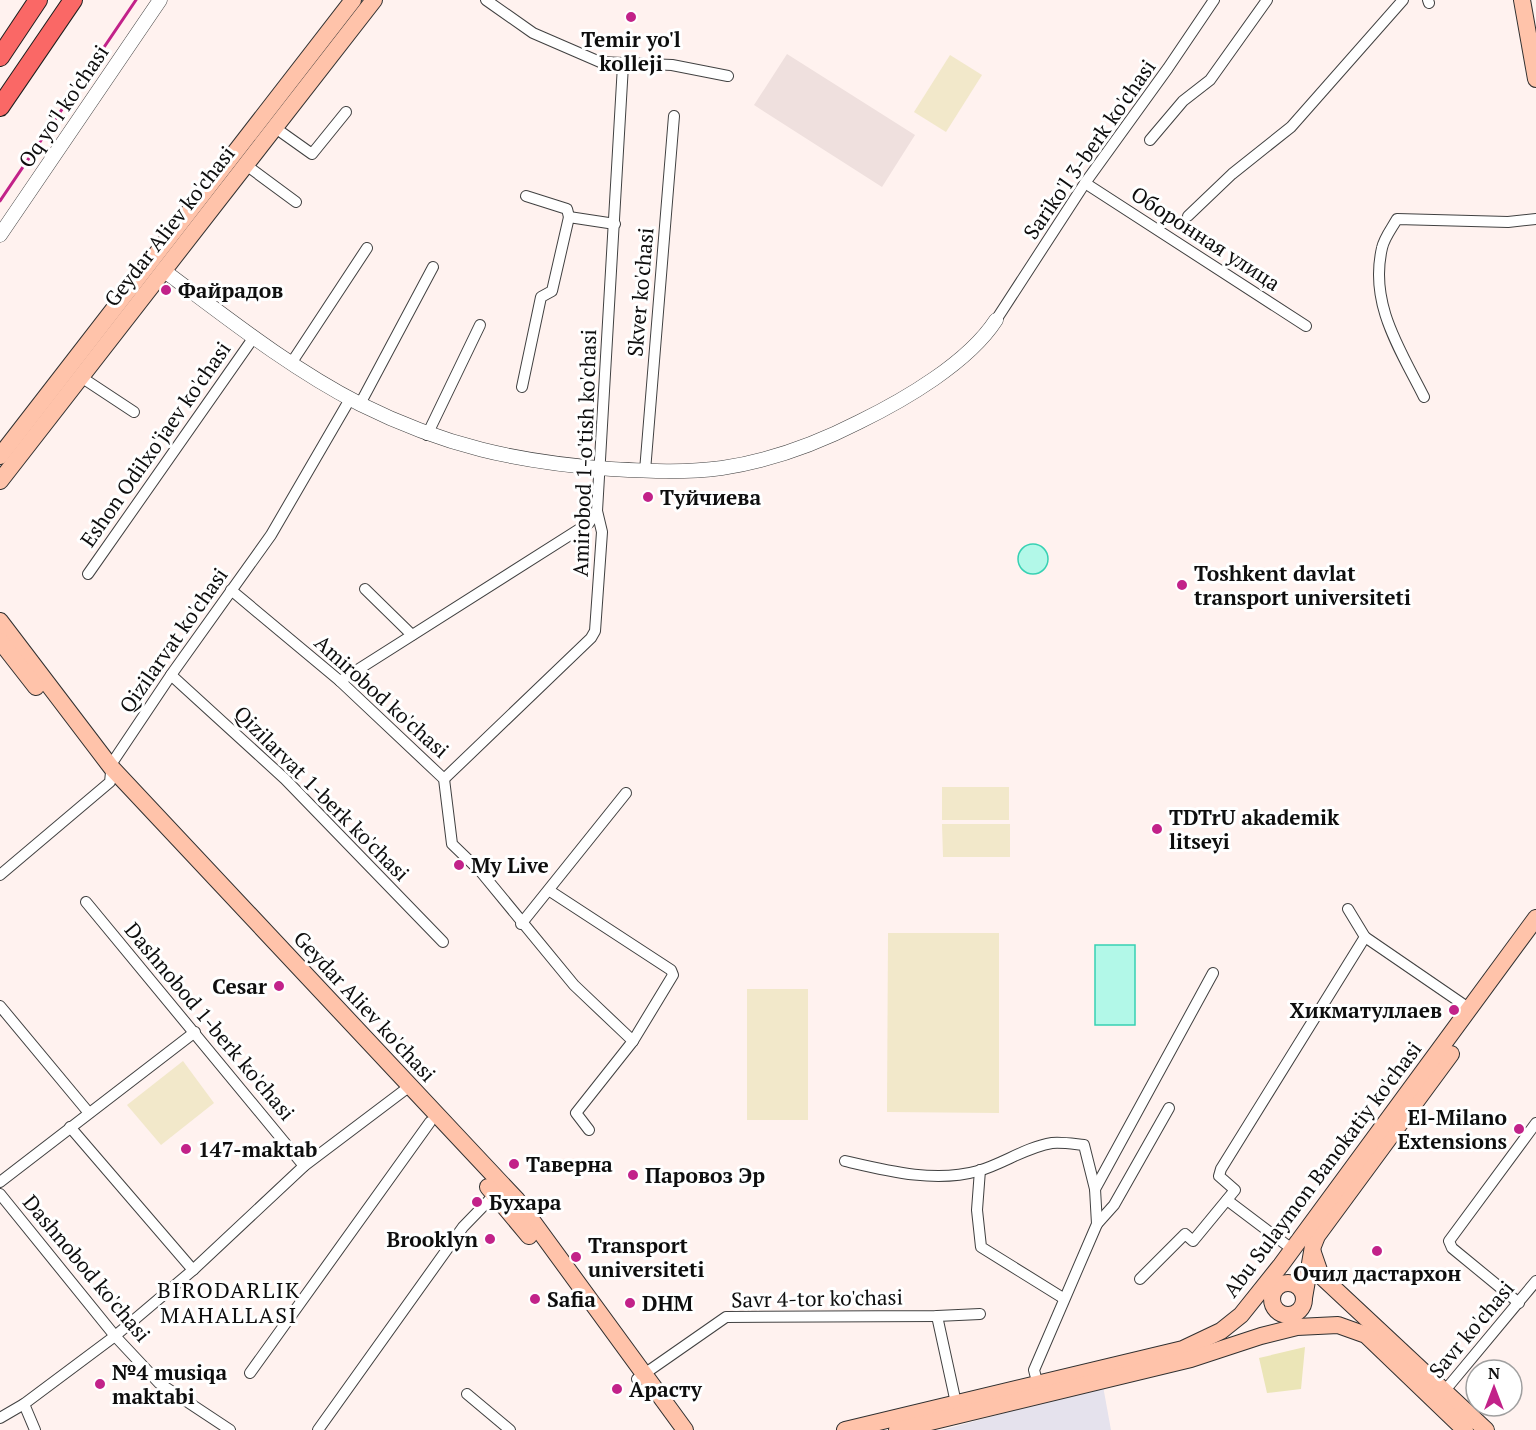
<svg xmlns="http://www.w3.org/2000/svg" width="1536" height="1430" viewBox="0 0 1536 1430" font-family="'PT Serif',serif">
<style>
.industrial{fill:#e5e2ed}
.green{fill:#ebe5b7}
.pitch{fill:#f2e8ca}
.plaza{fill:#efe0de}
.water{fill:#b2f8e8;stroke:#37d1b3;stroke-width:1.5}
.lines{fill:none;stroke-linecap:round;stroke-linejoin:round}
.minor-casing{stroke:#414141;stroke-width:12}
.tertiary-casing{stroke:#414141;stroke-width:15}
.secondary-casing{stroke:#303030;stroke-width:18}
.trunk-casing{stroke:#1f1f1f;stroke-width:20}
.minor{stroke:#fff;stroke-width:10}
.tertiary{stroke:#fff;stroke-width:14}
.secondary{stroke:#ffc3aa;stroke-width:16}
.trunk{stroke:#fa6866;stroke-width:18}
.rail{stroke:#c22289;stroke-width:3}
.poi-dot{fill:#c22289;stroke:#fff;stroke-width:2}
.labels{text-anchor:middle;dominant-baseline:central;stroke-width:6;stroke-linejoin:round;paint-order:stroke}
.poi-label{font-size:21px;font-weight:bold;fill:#0e0e0e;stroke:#fff;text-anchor:start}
.street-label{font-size:21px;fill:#0e0e0e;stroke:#fff}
.neighbourhood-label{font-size:22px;letter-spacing:1.5px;fill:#0e0e0e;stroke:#fff}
</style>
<rect width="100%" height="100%" fill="#fff2ef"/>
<!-- industrial -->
<path class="industrial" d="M1103,1386L1111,1430H942Z"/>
<!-- green -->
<path class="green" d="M1305,1347L1301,1389L1267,1393L1259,1358Z"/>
<!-- pitch -->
<g class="pitch">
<path d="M950,55L982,75L946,132L914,112Z"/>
<rect x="942" y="787" width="67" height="33"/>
<path d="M942,824H1010V857H943Z"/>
<path d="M888,933H999V1113L887,1112Z"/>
<rect x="747" y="989" width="61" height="131"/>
<path d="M183,1061L214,1103L161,1145L127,1105Z"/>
</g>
<!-- plaza -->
<path class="plaza" d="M787,54L915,135L882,187L754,105Z"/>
<!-- water -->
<g class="water">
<circle cx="1033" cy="559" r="15"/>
<rect x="1095" y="945" width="40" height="80"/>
</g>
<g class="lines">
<!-- minor casing -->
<g class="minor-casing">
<g id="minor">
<path d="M486,0L533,33L600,62L672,65L728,76"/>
<path d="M1428,0L1429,3"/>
<path d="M274,127L312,154L346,112"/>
<path d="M1150,140L1183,101L1210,80L1267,0"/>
<path d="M246,165L296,202"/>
<path d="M1085,183L1306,326"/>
<path d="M526,196L567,209L569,217"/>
<path d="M1188,216L1232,174L1291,127L1403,0"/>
<path d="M996,320L1085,183L1168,68L1214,0"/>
<path d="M292,362L367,248"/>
<path d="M81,377L134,412"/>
<path d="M522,387L541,297L552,291L569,217L615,224"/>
<path d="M1424,397C1400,349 1369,304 1382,248C1384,238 1392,228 1397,219L1508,222L1536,219"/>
<path d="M360,404L433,267"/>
<path d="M427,435L480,325"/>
<path d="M645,471L674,116"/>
<path d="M88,574L254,337"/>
<path d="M365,589L412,635"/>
<path d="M231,590L340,681L444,779L452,844L481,872L574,985L633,1041"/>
<path d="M171,675L285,779L443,942"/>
<path d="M340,681L589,523L597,511"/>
<path d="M444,779L591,638L595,631L602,532L597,511L623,65"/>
<path d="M0,875L110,782L112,763L171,675L271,535L350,399"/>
<path d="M550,891L671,970L673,975L633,1041L576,1113L589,1130"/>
<path d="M86,902L304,1166"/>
<path d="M521,924L626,793"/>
<path d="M1365,937L1470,1009"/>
<path d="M0,1006L89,1113"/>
<path d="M70,1127L193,1270"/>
<path d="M845,1161C888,1171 935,1183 978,1171C1003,1164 1026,1147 1052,1143C1062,1142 1074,1144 1084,1145L1095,1189"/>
<path d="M980,1170L977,1210L981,1247L1063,1298"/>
<path d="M0,1182L195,1032"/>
<path d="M0,1194L115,1336L159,1383L230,1430"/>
<path d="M1227,1200L1292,1249"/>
<path d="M1097,1224L1114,1205L1169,1108"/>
<path d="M1140,1279L1185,1234L1193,1241L1235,1190L1219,1176L1221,1169L1365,937L1348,909"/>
<path d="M1519,1303L1452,1248L1449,1241L1536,1123"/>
<path d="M937,1316L956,1403"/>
<path d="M250,1373L430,1122"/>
<path d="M637,1379L726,1317L937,1316L980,1314"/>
<path d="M1039,1389L1034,1370L1097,1224L1095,1189L1213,973"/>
<path d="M467,1394L510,1430"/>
<path d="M1442,1394L1536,1281"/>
<path d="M24,1404L35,1430"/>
<path d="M0,1418L24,1404L115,1336L193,1270L304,1166L410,1086"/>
<path d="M318,1430L463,1227L495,1194"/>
</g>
</g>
<!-- tertiary casing -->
<g class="tertiary-casing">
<g id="tertiary">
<path d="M0,235L160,0"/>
<path d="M163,270C226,317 290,368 360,404C444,446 517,462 611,469C648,471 685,473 722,468C769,461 816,444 859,422C904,400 968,363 996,320"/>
</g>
</g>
<!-- secondary casing -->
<g class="secondary-casing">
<g id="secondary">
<path d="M1522,0L1536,79"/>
<path d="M0,456L353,0"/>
<path d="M0,481L374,0"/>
<path d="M0,621L111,767L517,1200L685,1430"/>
<path d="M0,641L36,687"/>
<path d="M488,1187L529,1236"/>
<path d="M1313,1253L1321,1276L1486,1430"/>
<circle cx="1288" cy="1299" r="16"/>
<path d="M1304,1298L1313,1246L1317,1236L1451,1054"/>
<path d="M845,1430L1183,1349L1221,1331L1241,1315L1281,1265L1536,918"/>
<path d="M897,1430L1191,1359L1261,1336L1297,1327L1338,1325L1366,1335L1465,1430"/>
</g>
</g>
<!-- trunk casing -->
<g class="trunk-casing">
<g id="trunk">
<path d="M0,57L38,0"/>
<path d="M0,107L73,0"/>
</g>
</g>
<!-- minor -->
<use href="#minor" class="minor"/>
<!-- tertiary -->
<use href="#tertiary" class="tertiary"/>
<!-- secondary -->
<use href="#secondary" class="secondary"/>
<!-- trunk -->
<use href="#trunk" class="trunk"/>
<!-- rail -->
<path class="rail" d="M0,201L136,0"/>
</g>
<!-- markers -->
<g class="poi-dot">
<circle cx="631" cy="17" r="6"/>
<circle cx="166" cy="290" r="6"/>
<circle cx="648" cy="497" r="6"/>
<circle cx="1182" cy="585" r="6"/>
<circle cx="1157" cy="829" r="6"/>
<circle cx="459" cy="865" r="6"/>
<circle cx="279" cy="986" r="6"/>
<circle cx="1454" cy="1010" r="6"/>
<circle cx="1519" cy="1129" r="6"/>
<circle cx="186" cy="1149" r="6"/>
<circle cx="514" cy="1164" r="6"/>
<circle cx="633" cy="1175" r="6"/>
<circle cx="477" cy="1202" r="6"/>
<circle cx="490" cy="1239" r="6"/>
<circle cx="1377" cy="1251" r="6"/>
<circle cx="576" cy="1257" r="6"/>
<circle cx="535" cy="1299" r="6"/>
<circle cx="630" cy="1303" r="6"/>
<circle cx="100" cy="1384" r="6"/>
<circle cx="617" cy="1389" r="6"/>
</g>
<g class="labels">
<!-- poi labels -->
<g class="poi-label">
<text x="631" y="39" text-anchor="middle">Temir yo'l<tspan x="631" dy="24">kolleji</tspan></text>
<text x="178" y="290">Файрадов</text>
<text x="660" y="497">Туйчиева</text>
<text x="1194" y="573">Toshkent davlat<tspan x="1194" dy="24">transport universiteti</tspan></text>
<text x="1169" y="817">TDTrU akademik<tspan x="1169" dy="24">litseyi</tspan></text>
<text x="471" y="865">My Live</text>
<text x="267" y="986" text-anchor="end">Cesar</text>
<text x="1442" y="1010" text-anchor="end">Хикматуллаев</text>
<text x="1507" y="1117" text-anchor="end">El-Milano<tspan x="1507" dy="24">Extensions</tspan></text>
<text x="198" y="1149">147-maktab</text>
<text x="526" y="1164">Таверна</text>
<text x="645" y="1175">Паровоз Эр</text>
<text x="489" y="1202">Бухара</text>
<text x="478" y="1239" text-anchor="end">Brooklyn</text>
<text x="588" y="1245">Transport<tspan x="588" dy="24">universiteti</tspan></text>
<text x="1377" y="1273" text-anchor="middle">Очил дастархон</text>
<text x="547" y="1299">Safia</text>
<text x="642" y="1303">DHM</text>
<text x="112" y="1372">№4 musiqa<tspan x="112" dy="24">maktabi</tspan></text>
<text x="629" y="1389">Арасту</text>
</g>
<!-- street labels -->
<g class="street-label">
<text transform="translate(63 106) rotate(-56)">Oq yo'l ko'chasi</text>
<text transform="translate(1089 149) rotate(-55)">Sariko'l 3-berk ko'chasi</text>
<text transform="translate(169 226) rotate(-52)">Geydar Aliev ko'chasi</text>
<text transform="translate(1206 238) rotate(33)">Оборонная улица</text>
<text transform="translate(640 292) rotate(-85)">Skver ko'chasi</text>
<text transform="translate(155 444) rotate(-55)">Eshon Odilxo'jaev ko'chasi</text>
<text transform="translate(584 453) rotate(-88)">Amirobod 1-o'tish ko'chasi</text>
<text transform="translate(173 640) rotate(-55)">Qizilarvat ko'chasi</text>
<text transform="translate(382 696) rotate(42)">Amirobod ko'chasi</text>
<text transform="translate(322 793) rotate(45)">Qizilarvat 1-berk ko'chasi</text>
<text transform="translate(365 1006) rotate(47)">Geydar Aliev ko'chasi</text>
<text transform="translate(210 1021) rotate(50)">Dashnobod 1-berk ko'chasi</text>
<text transform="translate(1322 1169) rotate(-53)">Abu Sulaymon Banokatiy ko'chasi</text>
<text transform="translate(87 1268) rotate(50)">Dashnobod ko'chasi</text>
<text transform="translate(817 1298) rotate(-1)">Savr 4-tor ko'chasi</text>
<text transform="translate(1471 1329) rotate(-50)">Savr ko'chasi</text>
</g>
<!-- neighbourhood labels -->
<g class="neighbourhood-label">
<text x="229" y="1289">BIRODARLIK<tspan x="229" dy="25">MAHALLASI</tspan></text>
</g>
</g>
<!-- north arrow -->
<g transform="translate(1494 1388)"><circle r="28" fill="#ffffff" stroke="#9f9f9f" stroke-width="1.5"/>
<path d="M0-4.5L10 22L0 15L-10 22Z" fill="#c22289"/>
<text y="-9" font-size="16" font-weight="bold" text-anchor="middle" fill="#0e0e0e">N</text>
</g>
</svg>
